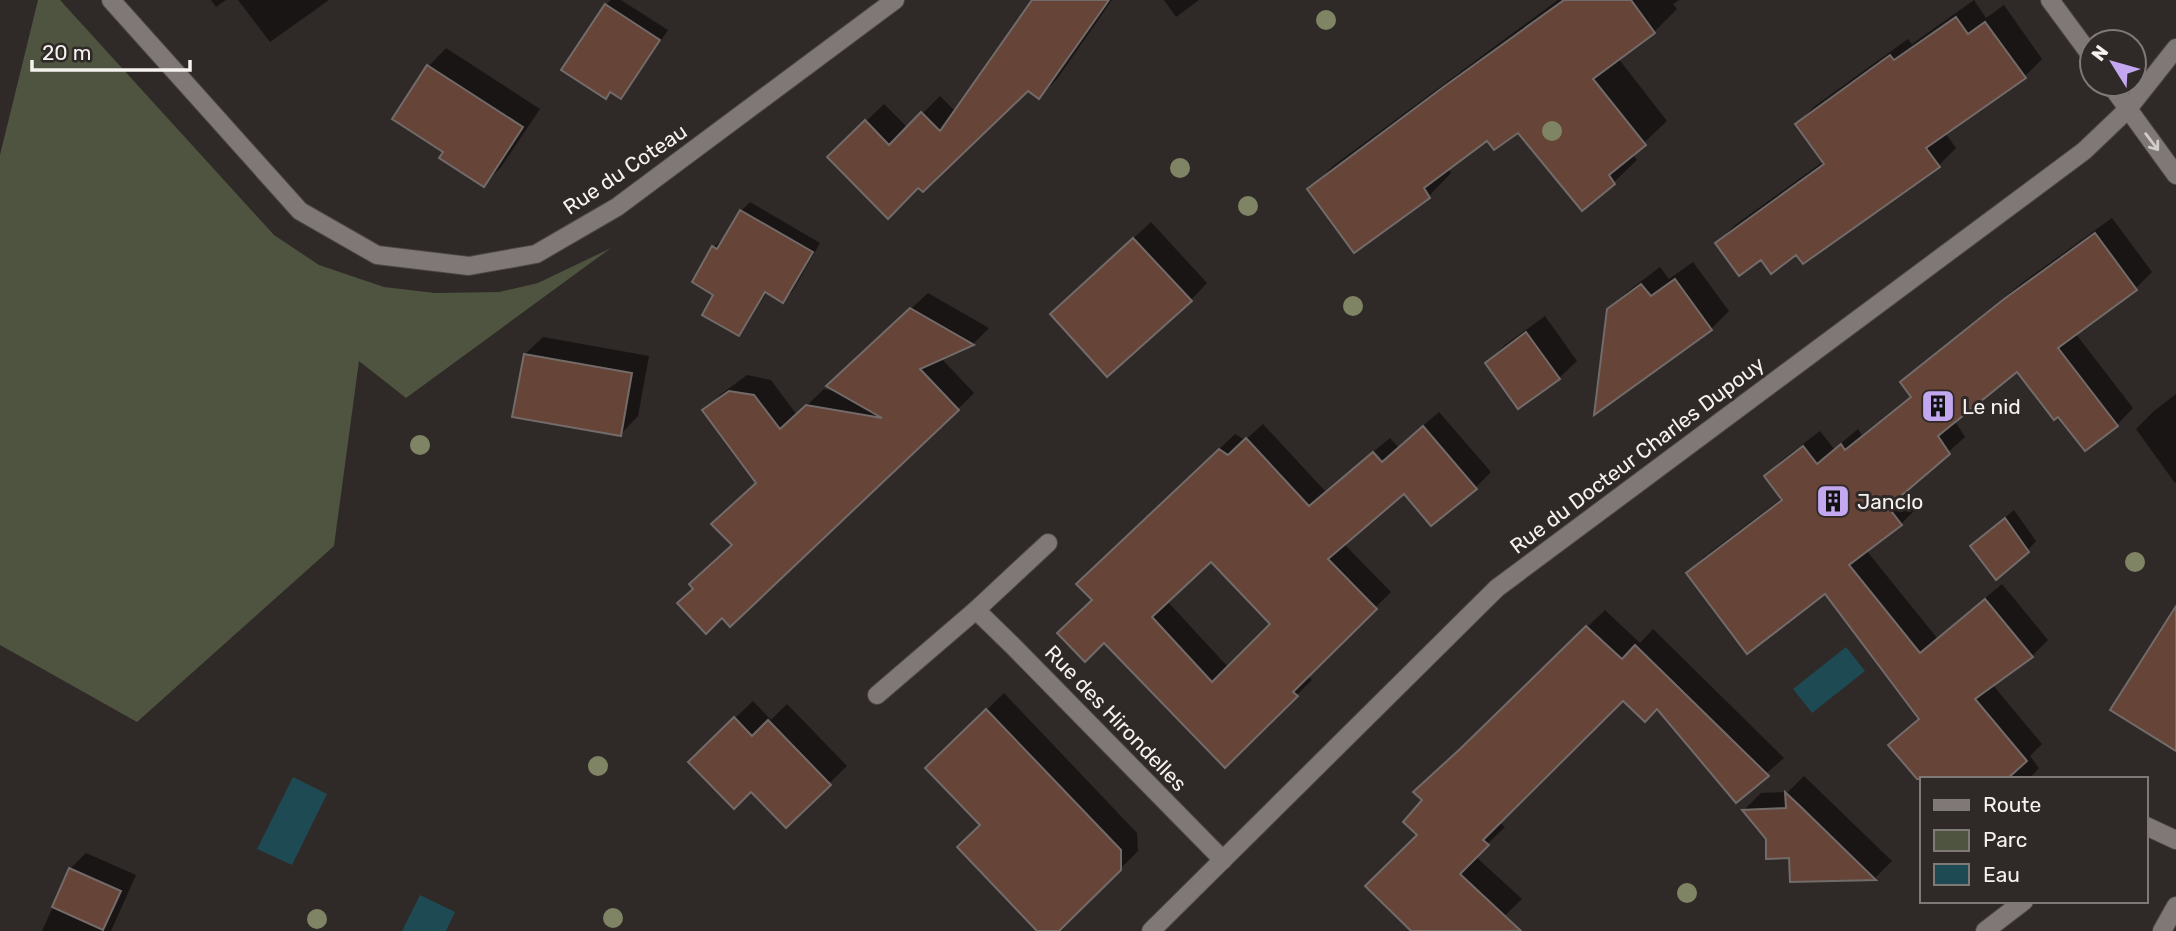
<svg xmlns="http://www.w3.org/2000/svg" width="2176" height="931" viewBox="0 0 2176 931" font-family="Rubik,sans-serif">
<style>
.green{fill:#4e543f}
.water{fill:#1e4a53}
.shadow{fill:#0007;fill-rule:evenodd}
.building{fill:#664438;stroke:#726b69;stroke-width:2;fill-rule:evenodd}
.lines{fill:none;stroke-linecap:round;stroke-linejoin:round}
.minor-casing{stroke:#4d4846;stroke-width:20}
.minor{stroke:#7f7876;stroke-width:18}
.tree{fill:#7f8564}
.oneway{stroke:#d2cdcb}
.labels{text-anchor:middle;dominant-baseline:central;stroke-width:6;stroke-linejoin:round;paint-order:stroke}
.street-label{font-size:21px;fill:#f6f2f0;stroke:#2f2927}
.poi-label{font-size:21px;fill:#f6f2f0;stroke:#2f2927;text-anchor:start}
</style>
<rect width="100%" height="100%" fill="#2f2927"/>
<!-- green -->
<path class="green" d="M38,0H60L274,235L319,265L384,287L435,293L499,292L538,283L611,248L406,398L359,361L334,546L137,722L0,645V155Z"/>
<!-- water -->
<g class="water">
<path d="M1846,647L1865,671L1812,713L1793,689Z"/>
<path d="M293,777L327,794L292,865L257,849Z"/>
<path d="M420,895L455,912L446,931H402Z"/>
</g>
<!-- shadow -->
<g class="shadow">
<path d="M211,0H226L216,7Z"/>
<path d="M238,0H329L270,42Z"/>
<path d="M611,0H621L668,30L629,88L620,97L612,91L606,97V5Z"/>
<path d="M1034,0H1112L1057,79L1039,97L1027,89L918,186L829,157L884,104L908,128L940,96L956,112Z"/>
<path d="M1164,0H1199L1176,17Z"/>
<path d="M1558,0H1679L1673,4L1677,9L1654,32L1618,58L1667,121L1632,154L1637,160L1614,182L1582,208L1518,130L1487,138L1448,168L1451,173L1429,196L1310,189L1333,166Z"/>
<path d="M1974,0L1986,18L2004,5L2042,59L2024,77L1945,133L1956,148L1939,165L1796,253L1761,257L1717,243L1735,225L1824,161L1797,124L1815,106L1908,39L1912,44Z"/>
<path d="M446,48L540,109L501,167L484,185L446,151L429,66Z"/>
<path d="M750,202L820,243L792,292L783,301L767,292L747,325L738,334L716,294L714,247L723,239L724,240L741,211Z"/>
<path d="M2112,218L2152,272L2136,288L2075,333L2133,408L2117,425L2085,449L2059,415L2018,370L1955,421L1965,437L1904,491L1917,508L1901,524L1866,550L1937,638L2002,584L2048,640L2032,656L1992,684L2042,744L2030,756L2039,768L2029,779H1922V782L1891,745L1920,718L1825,591L1688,573L1704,557L1782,498L1766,477L1782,460L1820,431L1834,449L1858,429L1862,435L1912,395L1903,382L1919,366L2022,283Z"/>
<path d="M1151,222L1207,283L1191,300L1069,298Z"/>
<path d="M1693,262L1729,311L1711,329L1608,310L1627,292L1660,267L1669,279Z"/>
<path d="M928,293L989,328L973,344L941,358L974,393L958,409L695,588L733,545L757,482L704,411L720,395L747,375L771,380L797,415L824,389L838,392L845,370Z"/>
<path d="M1545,316L1577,361L1559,378L1487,363L1505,345Z"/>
<path d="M543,337L649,356L638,416L621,434L525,354Z"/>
<path d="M2176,394V482L2175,483L2136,429L2154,411Z"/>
<path d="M1439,412L1491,472L1476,487L1431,524L1404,491L1343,543L1391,592L1307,675L1312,680L1225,765L1094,600V568L1235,434L1245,440L1263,424L1325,491L1390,438L1398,447ZM1211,560L1273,624L1229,668L1167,601Z"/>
<path d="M2014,510L2036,541L2028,550L1981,538Z"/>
<path d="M1605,610L1640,643L1653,629L1784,758L1736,800L1657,707L1623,698L1499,822L1505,827L1475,856L1522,899L1489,931H1414L1420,835L1479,732Z"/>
<path d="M1004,693L1137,833L1138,851L1120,869L982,824L927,768Z"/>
<path d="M753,701L771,720L787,704L847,766L786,825L708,744Z"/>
<path d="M1804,776L1892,861L1875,878L1792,880L1790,857L1768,838L1744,810L1761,793L1788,792Z"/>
<path d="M86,853L136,875L111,931H42L70,869Z"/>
</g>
<!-- building -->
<g class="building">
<path d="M1032,0H1109L1039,99L1028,91L923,192L918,188L888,219L827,157L865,120L889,145L921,112L940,131Z"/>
<path d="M1564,0H1631L1655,33L1593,79L1646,145L1609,175L1615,184L1582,211L1518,133L1494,150L1487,141L1424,188L1430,198L1354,253L1307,189L1442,88Z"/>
<path d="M605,4L660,40L621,99L610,92L606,99L561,70Z"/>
<path d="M1956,17L1968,34L1985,22L2026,78L1926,148L1940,167L1803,264L1796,255L1771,274L1761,260L1739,276L1715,243L1824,164L1795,124L1890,55L1894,60Z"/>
<path d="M427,65L523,127L484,187L439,158L443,152L392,119Z"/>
<path d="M740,210L813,252L783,303L765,292L739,336L702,315L713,295L692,282L712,246L717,249Z"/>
<path d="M2095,233L2137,290L2058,348L2118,426L2085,451L2058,417L2054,420L2017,372L1938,436L1950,454L1888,507L1902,525L1849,565L1920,653L1985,599L2033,657L1975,699L2027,761L2007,779H1917L1888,745L1919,719L1825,594L1747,654L1686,573L1782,500L1764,476L1803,446L1817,464L1841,444L1845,450L1911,397L1900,382L2004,299Z"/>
<path d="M1133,238L1192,301L1107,377L1050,314Z"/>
<path d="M1675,279L1712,330L1594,415L1607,309L1641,284L1651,296Z"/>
<path d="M910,308L974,345L920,369L959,410L730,627L722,618L706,634L677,603L693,589L689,584L732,545L711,524L756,483L702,410L729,391L754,395L780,429L806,405L882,418L826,386Z"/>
<path d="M1526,332L1560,379L1518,409L1485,363Z"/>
<path d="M524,354L632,373L621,436L512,417Z"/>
<path d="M1423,426L1477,489L1431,526L1404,494L1328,559L1377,609L1293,692L1298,696L1225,768L1104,643L1085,662L1057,633L1092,600L1076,584L1219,449L1228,455L1246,438L1309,506L1373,452L1382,462ZM1211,562L1270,624L1212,682L1152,617Z"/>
<path d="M2005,518L2029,552L1996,580L1970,546Z"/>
<path d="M2176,606V751L2110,710Z"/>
<path d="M1586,626L1622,659L1635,645L1769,776L1736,803L1657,709L1645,722L1623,701L1483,840L1489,845L1460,874L1521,931H1411L1365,886L1417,835L1403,822L1422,800L1413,792L1460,749Z"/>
<path d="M986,709L1121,850V870L1059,931H1037L957,847L980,825L925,768Z"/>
<path d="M734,717L752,736L768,720L831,785L786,828L751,792L734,809L688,762Z"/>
<path d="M1785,792L1802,808L1876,880L1790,882L1789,858L1766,859V839L1742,810L1786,808Z"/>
<path d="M69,868L121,891L103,930L52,907Z"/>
</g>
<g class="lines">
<!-- minor casing -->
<g class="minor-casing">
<g id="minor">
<path d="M111,0L300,211L377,255L469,266L536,254L617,207L895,0"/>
<path d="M2050,0L2092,57"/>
<path d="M2110,84L2176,175"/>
<path d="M976,610L1048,543"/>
<path d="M877,695L976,610L1012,645L1223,860"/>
<path d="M2146,826L2176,840"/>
<path d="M1151,931L1497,588L2084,151L2127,110L2176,48"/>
<path d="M1985,931L2024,901"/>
<path d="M2162,931L2176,906"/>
</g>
</g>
<!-- minor -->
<use href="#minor" class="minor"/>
</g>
<!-- trees -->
<g class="tree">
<circle cx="1326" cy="20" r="10"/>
<circle cx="1552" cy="131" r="10"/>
<circle cx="1180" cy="168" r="10"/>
<circle cx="1248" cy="206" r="10"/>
<circle cx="1353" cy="306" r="10"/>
<circle cx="420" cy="445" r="10"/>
<circle cx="2135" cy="562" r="10"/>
<circle cx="598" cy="766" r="10"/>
<circle cx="1687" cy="893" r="10"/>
<circle cx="613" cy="918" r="10"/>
<circle cx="317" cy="919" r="10"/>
</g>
<!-- one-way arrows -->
<defs><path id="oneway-shaft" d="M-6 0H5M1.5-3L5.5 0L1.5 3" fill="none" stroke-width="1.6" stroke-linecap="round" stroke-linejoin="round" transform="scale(1.75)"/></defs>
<use class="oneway" href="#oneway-shaft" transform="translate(2152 142) rotate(53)"/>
<!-- icons -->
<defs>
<g id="building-square" transform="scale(1.75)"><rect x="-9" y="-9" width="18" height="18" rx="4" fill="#c4a7f1" stroke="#2f2927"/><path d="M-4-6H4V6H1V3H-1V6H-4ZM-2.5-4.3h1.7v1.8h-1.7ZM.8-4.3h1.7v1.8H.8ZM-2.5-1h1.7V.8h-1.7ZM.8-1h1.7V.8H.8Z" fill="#111"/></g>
</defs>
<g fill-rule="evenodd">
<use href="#building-square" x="1938" y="406"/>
<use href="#building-square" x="1833" y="501"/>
</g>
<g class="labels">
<!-- street labels -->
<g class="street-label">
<text transform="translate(625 169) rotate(-34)">Rue du Coteau</text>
<text transform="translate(1637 455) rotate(-37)">Rue du Docteur Charles Dupouy</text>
<text transform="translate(1116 718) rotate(46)">Rue des Hirondelles</text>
</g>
<!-- poi labels -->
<g class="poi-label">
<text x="1962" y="406">Le nid</text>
<text x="1857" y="501">Janclo</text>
</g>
</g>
<!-- legend -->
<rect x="1920" y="777" width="228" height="126" fill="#2f2927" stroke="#7f7977" stroke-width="2"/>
<rect x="1934" y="800" width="35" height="10" fill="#7f7876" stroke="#7f7977" stroke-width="2"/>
<text x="1983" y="812" font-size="21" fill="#f6f2f0">Route</text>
<rect x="1934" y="830" width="35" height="21" fill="#4e543f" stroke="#7f7977" stroke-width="2"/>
<text x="1983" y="847" font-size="21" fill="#f6f2f0">Parc</text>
<rect x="1934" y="864" width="35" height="21" fill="#1e4a53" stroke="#7f7977" stroke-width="2"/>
<text x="1983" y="882" font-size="21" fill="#f6f2f0">Eau</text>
<!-- north arrow -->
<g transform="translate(2113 63) rotate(307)"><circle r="33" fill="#2f2927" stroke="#7f7977" stroke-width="2"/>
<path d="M0-5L12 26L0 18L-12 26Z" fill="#c4a7f1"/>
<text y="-10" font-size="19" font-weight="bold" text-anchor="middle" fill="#f6f2f0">N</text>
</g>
<!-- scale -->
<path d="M32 60v10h158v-10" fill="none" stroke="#f6f2f0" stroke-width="3.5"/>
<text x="42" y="60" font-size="21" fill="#f6f2f0" stroke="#2f2927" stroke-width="5" paint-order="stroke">20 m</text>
</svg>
